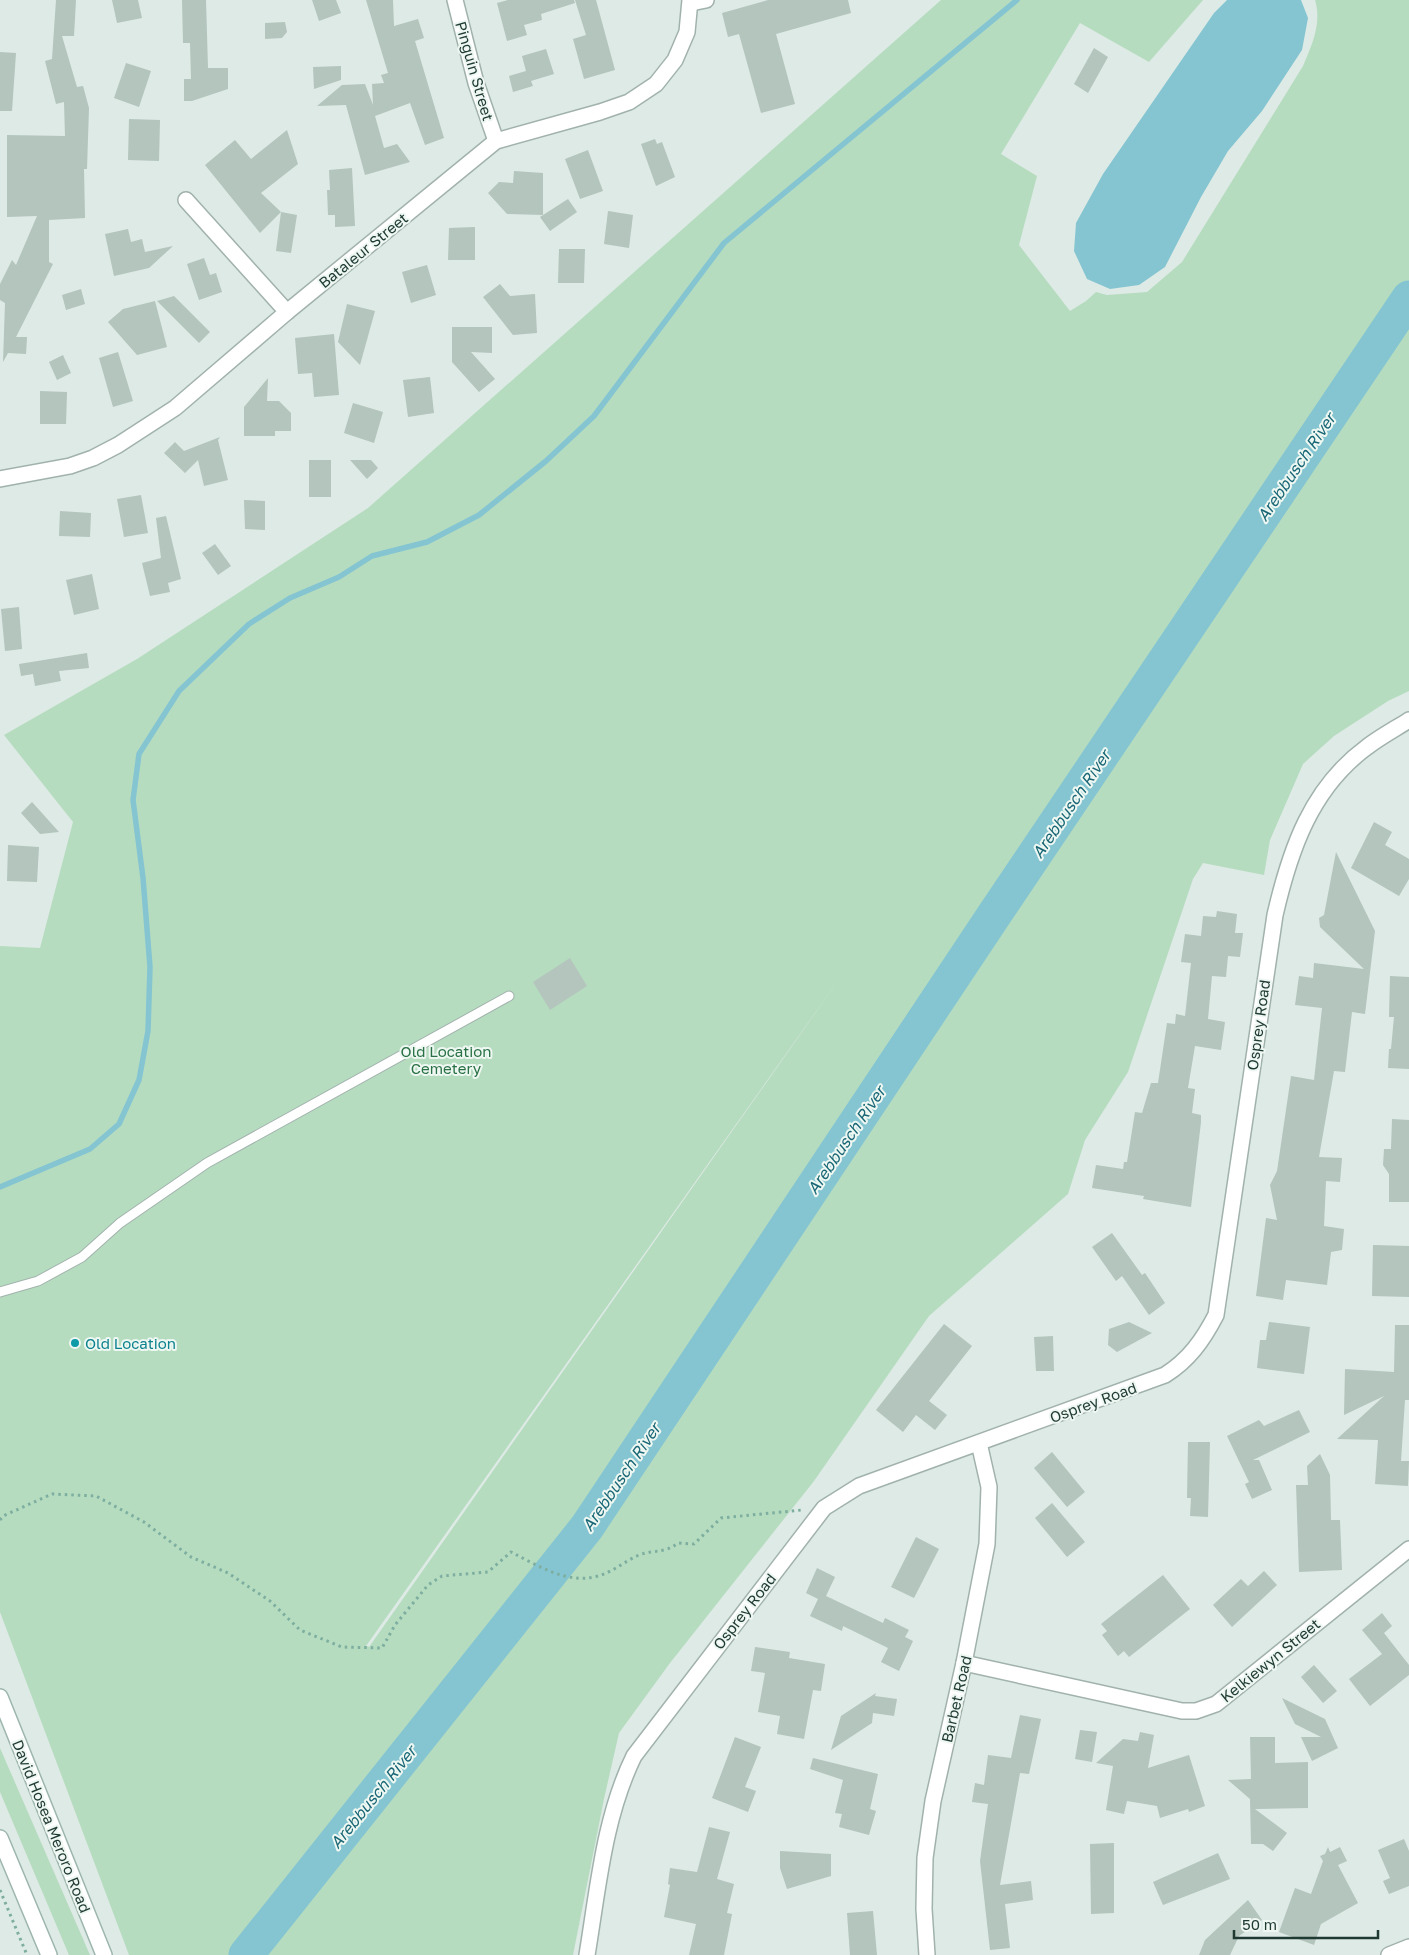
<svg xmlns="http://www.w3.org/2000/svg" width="1409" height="1955" viewBox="0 0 1409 1955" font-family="'Golos Text',sans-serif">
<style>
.green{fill:#b6dcc0;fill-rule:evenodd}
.water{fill:#84c5d1}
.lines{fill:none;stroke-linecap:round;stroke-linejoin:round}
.stream{stroke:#84c5d1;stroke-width:5.5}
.river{stroke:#84c5d1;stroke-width:35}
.building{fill:#b3c5bd}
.service-casing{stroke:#a1b2ac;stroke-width:11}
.minor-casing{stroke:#a1b2ac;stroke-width:18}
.secondary-casing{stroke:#9db6ad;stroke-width:18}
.path{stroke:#7dae9f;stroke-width:3;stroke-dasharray:2.5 4;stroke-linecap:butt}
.service{stroke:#fff;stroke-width:9}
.minor{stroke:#fff;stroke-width:15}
.secondary{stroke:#fff;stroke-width:15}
.culture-dot{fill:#0f9aa8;stroke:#eef7f2;stroke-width:2}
.labels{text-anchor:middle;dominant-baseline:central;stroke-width:4;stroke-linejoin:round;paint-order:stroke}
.street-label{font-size:15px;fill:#1f3a33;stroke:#eef7f2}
.park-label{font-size:15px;fill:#297145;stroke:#eef7f2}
.culture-label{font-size:15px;fill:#0d838f;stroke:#eef7f2;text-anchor:start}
.water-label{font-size:16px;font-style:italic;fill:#196776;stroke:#eef7f2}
</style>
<rect width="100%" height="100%" fill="#deeae5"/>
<!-- green -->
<g class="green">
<path d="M941,0H1203L1149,62L1080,23L1001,154L1037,176L1019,245L1070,311L1086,301L1096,292L1107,295L1147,292L1182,262L1303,66C1312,45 1322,23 1315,0H1409V691L1388,701L1334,736L1303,764L1270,840L1264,875L1203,863L1193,879L1128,1072L1085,1140L1068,1194L929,1316L814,1481L670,1663L619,1733L604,1799L573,1955H129L0,1612V946L40,948L73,822L4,735L137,659L368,508ZM842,975L369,1647L367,1646H366Z"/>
<path d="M0,1748L90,1955H69L0,1792Z"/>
</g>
<!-- water -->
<path class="water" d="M1227,0H1301L1308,18L1302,50L1262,111L1228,151L1201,197L1165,267L1139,285L1110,289L1087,279L1074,251L1076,223L1103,174L1214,13Z"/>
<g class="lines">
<!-- stream -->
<path class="stream" d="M0,1187L90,1149L119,1124L139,1080L148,1031L150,967L143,878L133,800L139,754L179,691L249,624L290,598L339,577L372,556L427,542L479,515L546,461L594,416L724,243L1017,0"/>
<!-- river -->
<path class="river" d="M246,1955L587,1527L992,918L1409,298"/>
</g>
<!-- building -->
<g class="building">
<path d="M56,0H76L74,36H62L77,87L83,86L89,108L87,169H84L85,218L49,220V262L53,264L16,337H27L26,354L8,353L3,362L5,303L0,300V284L12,260L16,265L37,216L7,217V135L65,136L64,102L56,104L45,61L52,59Z"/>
<path d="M112,0H138L142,18L117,23Z"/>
<path d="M182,0H206L208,68H228V89L192,101H184V79H191L190,43H183Z"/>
<path d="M312,0H336L341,13L319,21Z"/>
<path d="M366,0H393L394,26L418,19L424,38L415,41L444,138L425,145L410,103L375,116L384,148L397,144L410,162L365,175L346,105L317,106L342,85L365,84L373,105L372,84L384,83L381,75L388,73Z"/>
<path d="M508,0H574L575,3L541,14L542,20L524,25L527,35L507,41L497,3Z"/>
<path d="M575,0H596L615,70L584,79L573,39L586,35Z"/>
<path d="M768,0H848L851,13L776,34L795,104L761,113L739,34L728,37L722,13Z"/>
<path d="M285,22L287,32L282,38L265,39V23Z"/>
<path d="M1094,48L1108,57L1088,93L1074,84Z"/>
<path d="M546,49L554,74L531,81L533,86L513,92L509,76L526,71L522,56Z"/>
<path d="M0,52L16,53L12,111H0Z"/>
<path d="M126,63L151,71L139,107L114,98Z"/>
<path d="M341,66V80L314,89L313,67Z"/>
<path d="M129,119L160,120L159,161L128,160Z"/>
<path d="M287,130L298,164L261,193L281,212L260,233L205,165L235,140L251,159Z"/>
<path d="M655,139L657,144L662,142L675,177L656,186L641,144Z"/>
<path d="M588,150L603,191L580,199L565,159Z"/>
<path d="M352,168L355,226L335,227V215H328L327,190H330L329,170Z"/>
<path d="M514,171L543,173V215L507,214L488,193L499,182L513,183Z"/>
<path d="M568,199L577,212L550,231L540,217Z"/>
<path d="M608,211L633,215L629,248L604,244Z"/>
<path d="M281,212L297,215L291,253L276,251Z"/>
<path d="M475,227V260H448L449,228Z"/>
<path d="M128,229L131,242L142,239L145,252L173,246L149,268L114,276L105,234Z"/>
<path d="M559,249H585L584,283H558Z"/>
<path d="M204,258L210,275L216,273L222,292L199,300L187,264Z"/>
<path d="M427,265L436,295L411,303L402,272Z"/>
<path d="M500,284L510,296L535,294L537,333L513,335L483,297Z"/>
<path d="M81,289L85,304L66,310L62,295Z"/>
<path d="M174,296L210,332L199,343L157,301Z"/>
<path d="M155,301L167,347L137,355L108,322L123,309Z"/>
<path d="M347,304L375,311L360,365L338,342Z"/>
<path d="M452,327H492V353L471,352L495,379L479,392L452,362Z"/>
<path d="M334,334L339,395L314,397L312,373L298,374L295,338Z"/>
<path d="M118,352L133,401L113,407L99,358Z"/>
<path d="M63,355L71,373L57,380L49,362Z"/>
<path d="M430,377L434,413L408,417L403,380Z"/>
<path d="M268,378L267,401H279L291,413V431H275V436H244V407Z"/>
<path d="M40,391L67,392L66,424H40Z"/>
<path d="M353,403L383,412L374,443L344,433Z"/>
<path d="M220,437L218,440L228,480L204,486L198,460L185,473L164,453L175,442L184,451Z"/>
<rect x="309" y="460" width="22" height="37"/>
<path d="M350,460H371L378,468L367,479Z"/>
<path d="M141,495L148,533L124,537L117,499Z"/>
<path d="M244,500L265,501V530L245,529Z"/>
<path d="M60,511L91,513L90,537L59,536Z"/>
<path d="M166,516L181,579L168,583L170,592L150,596L142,563L161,558L156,518Z"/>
<path d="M215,544L231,566L218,575L202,553Z"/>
<path d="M92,574L99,609L74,615L66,580Z"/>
<path d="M19,607L22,649L5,651L1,609Z"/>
<path d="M87,653L89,668L59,671L61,681L35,686L33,674L21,676L19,664Z"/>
<path d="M32,802L59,832L40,834L21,813Z"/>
<path d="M1374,822L1392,832L1385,845L1409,859V879L1399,896L1351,868Z"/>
<path d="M8,845L39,847L37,882L7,881Z"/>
<path d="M1336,852L1375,931L1365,1014L1352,1012L1345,1072L1334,1071L1319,1157L1342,1158L1340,1182L1326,1181L1324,1226L1344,1229L1342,1250L1331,1252L1327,1285L1286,1280L1283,1300L1256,1296L1266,1218L1277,1220L1270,1185L1277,1171L1291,1076L1314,1080L1322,1008L1295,1005L1299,976L1313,978L1314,963L1364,969L1320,927L1319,918L1324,915Z"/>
<path d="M1217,911L1237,914L1235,933H1243L1240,957L1228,956L1226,977L1212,976L1208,1019L1225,1022L1221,1050L1195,1046L1188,1088L1195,1089L1192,1113L1201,1115V1122L1191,1207L1143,1199L1144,1196L1092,1188L1096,1165L1123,1169L1124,1162H1127L1135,1112L1142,1113L1151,1083H1158L1167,1023L1175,1024L1176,1014L1185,1016L1191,963L1181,962L1185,934L1201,936L1203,916L1216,917Z"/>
<path d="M570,958L587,986L550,1010L533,982Z"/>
<path d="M1390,976L1409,977V1069L1388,1068L1389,1049H1391L1394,1017H1389Z"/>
<path d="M1392,1119L1409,1120V1202H1389V1174L1383,1165L1384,1149H1391Z"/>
<path d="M1112,1233L1142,1275L1145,1273L1165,1303L1149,1315L1122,1276L1116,1281L1092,1247Z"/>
<path d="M1373,1245L1409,1246V1297L1372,1296Z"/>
<path d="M1129,1322L1152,1333L1117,1352L1108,1345L1109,1329Z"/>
<path d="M1269,1322L1310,1327L1304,1374L1257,1368L1260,1340H1266Z"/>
<path d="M944,1324L972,1346L929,1401L947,1415L935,1430L916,1415L903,1432L876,1410Z"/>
<path d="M1395,1325H1409V1400H1405L1401,1461H1409L1408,1486L1375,1484L1378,1440L1337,1439L1384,1396L1344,1415L1345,1369L1394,1372Z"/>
<path d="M1053,1336L1054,1371H1036L1034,1337Z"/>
<path d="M1299,1410L1310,1432L1253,1460H1259L1272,1490L1252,1499L1245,1484L1249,1482L1227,1436L1259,1420L1264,1426Z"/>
<path d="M1188,1442H1210L1208,1517L1190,1516L1191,1498H1187Z"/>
<path d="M1052,1452L1085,1492L1067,1507L1034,1468Z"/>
<path d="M1320,1454L1330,1475L1331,1520H1340L1342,1570L1299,1572L1296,1485H1308L1307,1466Z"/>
<path d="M1052,1503L1085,1542L1067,1557L1035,1518Z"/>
<path d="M916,1537L939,1549L914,1598L891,1587Z"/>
<path d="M817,1568L835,1577L826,1596L883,1623L885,1618L909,1630L905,1637L913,1641L899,1671L881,1662L888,1648L843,1626L842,1631L810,1616L818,1599L806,1593Z"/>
<path d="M1264,1571L1277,1585L1232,1627L1213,1605L1241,1579L1248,1586Z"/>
<path d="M1163,1575L1190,1609L1129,1657L1124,1651L1118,1656L1102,1635L1107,1631L1101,1624Z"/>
<path d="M1382,1613L1392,1626L1384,1633L1409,1665V1675L1370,1706L1349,1679L1382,1654L1362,1630Z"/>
<path d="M755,1647L790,1652L789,1658L825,1664L821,1691L813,1690L804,1739L777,1734L780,1716L758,1712L765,1673L751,1671Z"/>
<path d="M1314,1665L1337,1691L1323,1703L1301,1677Z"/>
<path d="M876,1693L875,1696L897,1699L894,1716L873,1713L872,1723L831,1750L841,1716Z"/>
<path d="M1282,1698L1325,1719L1338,1748L1312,1761L1301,1737H1321L1295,1724Z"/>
<path d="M1020,1715L1041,1719L1029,1774L1020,1773L1000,1885L1031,1881L1033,1900L1005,1904L1010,1948L990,1950L980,1861L988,1804L972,1802L975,1783L984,1785L988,1755L1011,1758Z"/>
<path d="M1080,1730L1097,1732L1092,1762L1075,1759Z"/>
<path d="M1140,1732L1154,1735L1148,1768L1189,1755L1205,1806L1189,1812L1188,1809L1160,1818L1157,1806L1127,1801L1124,1814L1106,1810L1113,1766L1096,1763L1123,1739L1138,1741Z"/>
<path d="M735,1737L761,1747L745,1787L756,1791L748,1812L712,1798Z"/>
<path d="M1250,1737H1275V1763L1308,1762V1808L1255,1809L1287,1833L1273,1851L1263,1844H1251L1250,1799L1228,1780L1251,1779Z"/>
<path d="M813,1758L878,1774L870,1809L876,1811L869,1835L839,1827L842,1814L835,1813L843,1780L810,1769Z"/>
<path d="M709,1827L730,1832L717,1879L734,1884L727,1913L732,1914L724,1955H689L696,1924L664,1917L670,1885L668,1884L670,1868L697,1872Z"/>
<path d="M1404,1839L1409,1851V1886L1389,1894L1383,1881L1390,1878L1378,1850Z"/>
<path d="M1114,1843V1913L1091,1914L1090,1844Z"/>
<path d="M1328,1847L1330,1852L1340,1847L1347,1861L1338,1865L1358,1903L1321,1924L1314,1945L1279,1932L1295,1888L1311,1894L1323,1861L1320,1856L1325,1854Z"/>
<path d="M780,1851L831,1854V1876L787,1889L780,1868Z"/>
<path d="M1218,1853L1230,1879L1163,1905L1153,1882Z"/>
<path d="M1248,1900L1262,1920L1239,1936L1230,1955H1199L1205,1940Z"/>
<path d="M873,1911L877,1955H850L847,1913Z"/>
</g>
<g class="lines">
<!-- service casing -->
<g class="service-casing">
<path id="service" d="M0,1292L38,1281L82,1257L120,1223L207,1163L509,996"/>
</g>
<!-- minor casing -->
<g class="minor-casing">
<g id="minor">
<path d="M455,0L476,83L496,141"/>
<path d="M691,3L706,0"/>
<path d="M186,200L287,312"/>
<path d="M0,479L70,466L93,458L118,445L175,408L287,312L496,141L600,112L629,102L656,84L675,60L687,32L690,0"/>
<path d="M964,1663L1182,1711H1196L1216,1704L1409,1549"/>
<path d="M587,1955C598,1889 604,1817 634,1756L824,1508L859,1486L1165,1375C1189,1360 1203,1340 1216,1315L1275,915C1290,850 1311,788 1367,747C1380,737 1395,729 1409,720"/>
<path d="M927,1955L924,1909L925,1858L933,1801L964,1663L987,1544L989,1487L979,1443"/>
<path d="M1389,1955L1409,1947"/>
</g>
</g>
<!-- secondary casing -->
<g class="secondary-casing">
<g id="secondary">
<path d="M0,1697L104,1955"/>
<path d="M0,1838L49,1955"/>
</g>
</g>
<!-- path -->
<g class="path">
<path d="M0,1520L3,1516L52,1494L96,1496L144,1522L191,1557L228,1573L270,1601L300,1630L342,1647L382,1648L395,1625L428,1585L442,1576L488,1572L511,1552C537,1565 567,1585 598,1576C613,1572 625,1561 639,1555C655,1549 664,1554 678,1543L694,1544L721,1518L802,1510"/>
<path d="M0,1890L27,1955"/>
</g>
<!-- service -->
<use href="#service" class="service"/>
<!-- minor -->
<use href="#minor" class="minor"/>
<!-- secondary -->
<use href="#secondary" class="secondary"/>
</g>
<!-- markers -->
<circle class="culture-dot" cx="75" cy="1343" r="5"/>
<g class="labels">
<!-- street labels -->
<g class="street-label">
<text transform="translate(475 71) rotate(74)">Pinguin Street</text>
<text transform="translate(363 250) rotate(-39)">Bataleur Street</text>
<text transform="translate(1258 1025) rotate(-82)">Osprey Road</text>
<text transform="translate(1093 1402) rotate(-20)">Osprey Road</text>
<text transform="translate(744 1611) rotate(-52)">Osprey Road</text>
<text transform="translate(1270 1660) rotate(-39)">Kelkiewyn Street</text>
<text transform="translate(956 1699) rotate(-77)">Barbet Road</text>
<text transform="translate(52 1826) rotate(68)">David Hosea Meroro Road</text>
</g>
<!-- park labels -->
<g class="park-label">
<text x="446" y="1051">Old Location<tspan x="446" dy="17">Cemetery</tspan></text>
</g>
<!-- culture labels -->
<g class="culture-label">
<text x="85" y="1343">Old Location</text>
</g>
<!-- water labels -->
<g class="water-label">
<text transform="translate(1296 467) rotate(-56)">Arebbusch River</text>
<text transform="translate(1071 804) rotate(-56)">Arebbusch River</text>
<text transform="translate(846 1140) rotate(-56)">Arebbusch River</text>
<text transform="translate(621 1477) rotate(-56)">Arebbusch River</text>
<text transform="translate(373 1797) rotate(-51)">Arebbusch River</text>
</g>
</g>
<!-- scale -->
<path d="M1234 1930v8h144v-8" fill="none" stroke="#1f3a33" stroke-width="2.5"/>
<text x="1242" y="1930" font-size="15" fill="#1f3a33" stroke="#eef7f2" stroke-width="4" paint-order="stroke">50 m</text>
</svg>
